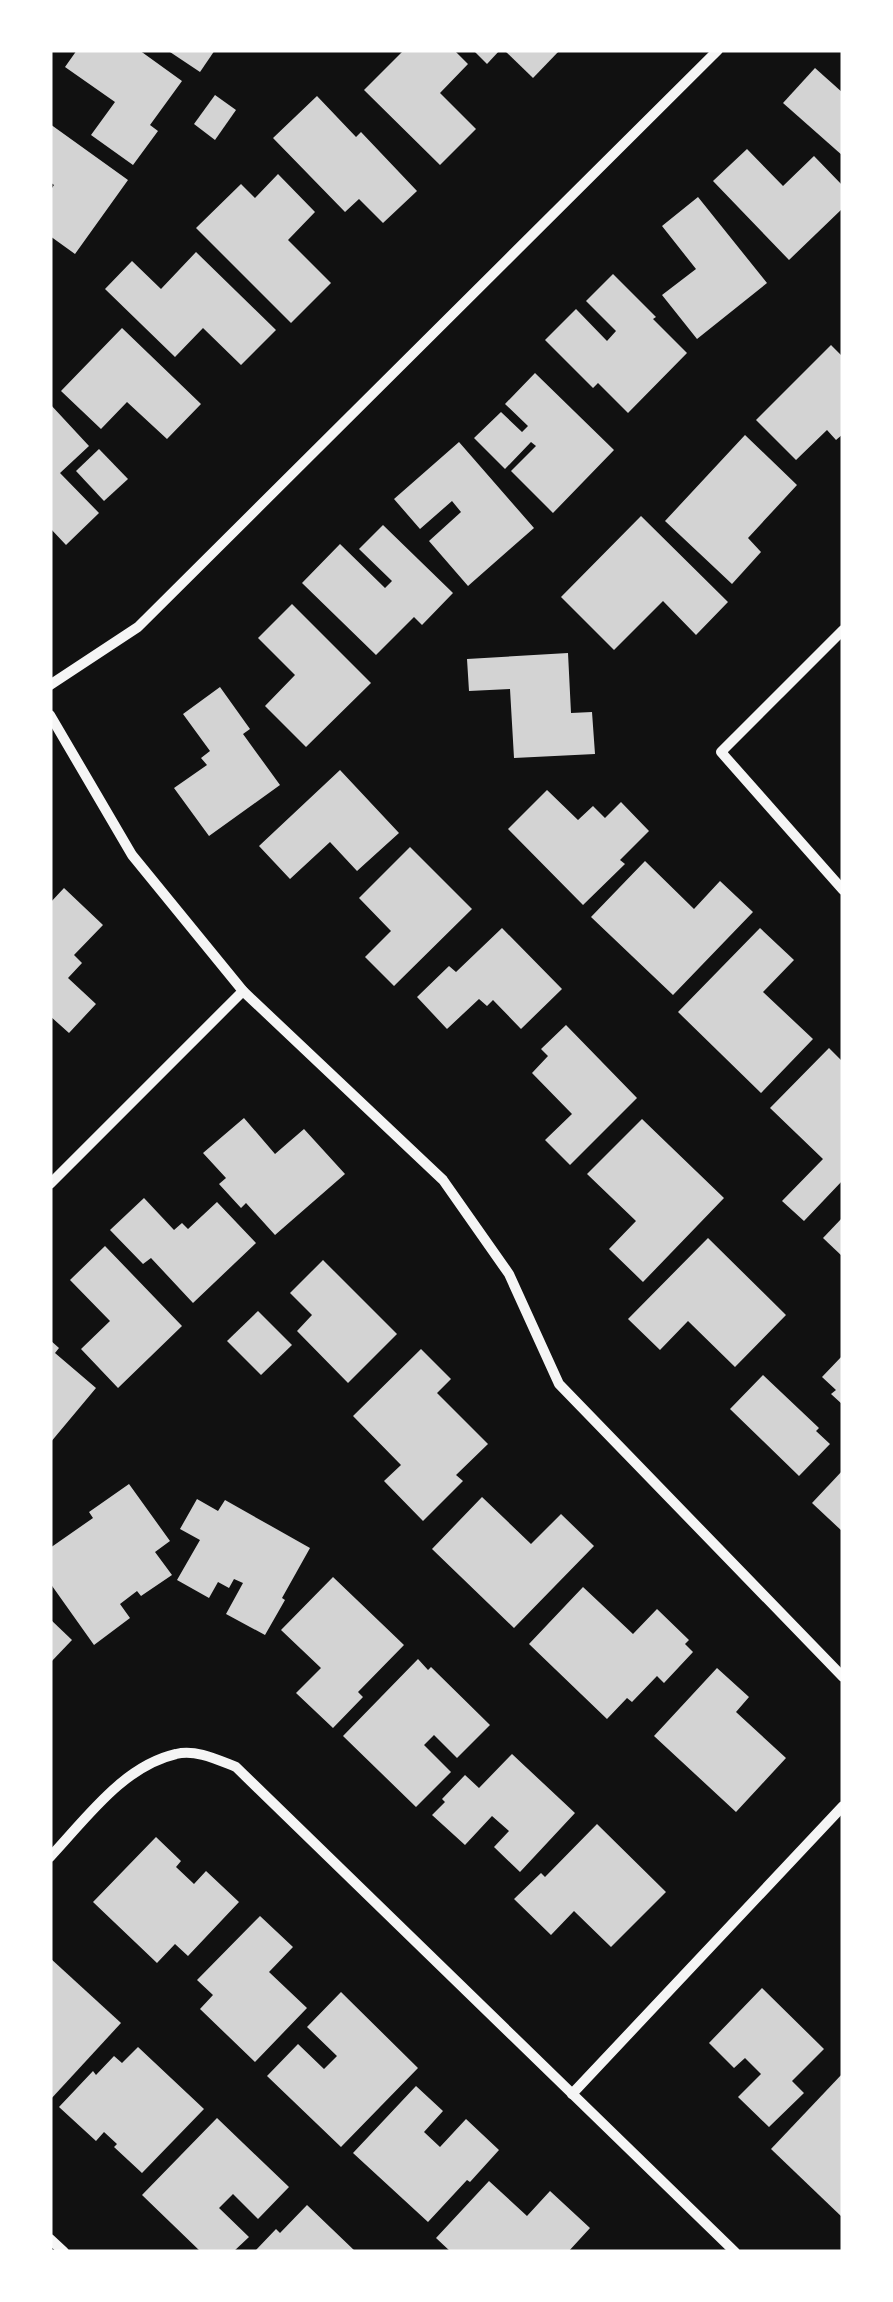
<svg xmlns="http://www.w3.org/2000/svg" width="893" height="2302" viewBox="0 0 893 2302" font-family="Cabin,sans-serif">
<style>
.building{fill:#d3d3d3}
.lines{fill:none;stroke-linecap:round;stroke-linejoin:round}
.minor{stroke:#f5f5f5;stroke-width:10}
</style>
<rect width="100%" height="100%" fill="#111"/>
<!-- building -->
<g class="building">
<path d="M77,50H139L182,81L150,125L158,131L133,165L91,135L115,102L65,67Z"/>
<path d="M167,50H215L200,72Z"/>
<path d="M404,50H454L468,64L440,93L476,129L440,165L364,90Z"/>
<path d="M473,50H500L487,64Z"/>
<path d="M504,50H560L533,78Z"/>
<path d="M815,68L843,93V156L783,103Z"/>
<path d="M215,95L236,110L215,140L194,124Z"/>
<path d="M317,96L356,137L361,132L417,191L383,223L359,199L345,212L273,138Z"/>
<path d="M50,124L128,180L75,254L50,236V191L54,185L50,182Z"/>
<path d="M747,149L783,186L814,156L843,186V208L789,260L713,181Z"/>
<path d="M278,174L315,212L288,240L331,283L291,323L196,228L241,184L255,198Z"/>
<path d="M698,197L767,283L697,339L662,295L696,269L662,226Z"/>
<path d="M196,252L276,330L241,365L203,328L175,357L105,289L132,261L161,289Z"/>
<path d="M613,274L656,317L653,319L687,353L628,413L598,383L593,388L545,340L576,309L607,341L616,331L586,301Z"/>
<path d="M122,328L201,404L167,439L127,402L101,429L61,391Z"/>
<path d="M831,345L843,357V434L836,440L827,430L796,460L756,420Z"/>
<path d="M535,373L614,450L553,513L511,471L536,446L531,442L505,469L474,438L501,412L522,432L528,426L505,404Z"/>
<path d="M50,404L89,446L60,473L99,513L66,545L50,528Z"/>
<path d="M745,435L797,485L748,538L761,552L732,584L665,521Z"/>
<path d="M459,442L534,528L468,586L429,541L461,512L452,501L420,529L394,499Z"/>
<path d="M99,449L128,479L104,501L76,471Z"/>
<path d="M641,516L728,602L696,635L663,601L614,650L561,597Z"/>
<path d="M383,525L453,593L422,625L414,617L376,655L302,583L340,544L385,588L392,581L359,549Z"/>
<path d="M292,604L371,683L306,747L265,706L295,675L258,638Z"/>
<path d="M568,653L571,713L592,712L595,754L514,758L510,689L469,691L467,659Z"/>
<path d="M220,687L250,729L243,734L280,785L209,836L174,788L207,765L201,758L210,751L183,714Z"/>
<path d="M340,770L399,833L357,871L330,842L290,879L259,846Z"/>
<path d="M547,790L578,820L593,806L605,818L621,802L649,831L620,860L625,864L583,905L508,829Z"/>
<path d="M410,847L472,909L394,986L365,957L391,931L359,898Z"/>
<path d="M645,861L694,909L720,881L753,912L673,995L591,917Z"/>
<path d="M64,888L103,925L74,955L82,963L68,978L96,1004L69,1033L50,1016V903Z"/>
<path d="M502,928L562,989L521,1029L493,1000L487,1006L479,999L447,1029L417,997L449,966L456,972Z"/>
<path d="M760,928L794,960L763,992L813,1039L761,1093L678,1012Z"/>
<path d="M566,1025L637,1098L570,1165L545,1140L572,1114L532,1073L548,1056L541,1049Z"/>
<path d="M829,1048L843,1062V1180L804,1221L782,1201L823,1159L770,1108Z"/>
<path d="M244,1118L275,1154L304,1129L345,1174L275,1235L246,1203L241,1208L219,1184L226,1178L203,1153Z"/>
<path d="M642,1119L724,1198L643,1282L609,1249L636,1221L587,1174Z"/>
<path d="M144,1198L174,1230L182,1223L188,1229L217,1202L256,1243L193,1303L151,1258L143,1264L110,1230Z"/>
<path d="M843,1217V1257L823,1238Z"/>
<path d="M708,1238L786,1315L735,1367L688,1321L660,1350L628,1319Z"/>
<path d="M105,1246L182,1326L118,1388L81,1349L110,1321L70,1280Z"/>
<path d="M323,1260L397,1334L348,1383L297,1331L312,1315L290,1293Z"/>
<path d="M258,1311L292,1345L261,1375L227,1341Z"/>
<path d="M50,1340L59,1348L55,1353L96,1388L50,1443Z"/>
<path d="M421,1349L451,1379L437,1393L488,1444L456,1475L463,1481L423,1521L384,1481L401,1465L353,1416Z"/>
<path d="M843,1355V1405L831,1394L836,1390L822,1377Z"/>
<path d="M763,1375L819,1428L816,1431L830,1444L799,1476L730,1409Z"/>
<path d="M843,1470V1532L812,1503Z"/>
<path d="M129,1484L170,1541L155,1552L172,1575L141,1596L137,1591L120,1604L130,1618L94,1645L50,1583V1548L93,1518L89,1512Z"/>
<path d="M482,1497L531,1544L561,1514L594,1546L514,1628L432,1549Z"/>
<path d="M197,1499L218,1511L225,1500L310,1548L282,1598L285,1600L265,1635L226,1614L243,1583L234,1579L229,1588L218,1582L209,1598L177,1580L200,1540L180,1529Z"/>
<path d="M333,1577L404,1645L358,1692L363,1697L333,1728L296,1693L321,1668L281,1630Z"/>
<path d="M583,1587L633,1634L657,1609L689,1640L685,1644L693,1652L664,1683L657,1676L632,1702L627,1698L607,1719L529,1644Z"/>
<path d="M50,1619L72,1640L50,1663Z"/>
<path d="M418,1659L428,1670L431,1667L490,1725L457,1758L434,1735L424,1745L451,1772L416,1807L343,1736Z"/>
<path d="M717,1668L749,1697L736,1712L786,1758L736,1812L654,1736Z"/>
<path d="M512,1754L575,1813L520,1872L494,1847L509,1831L492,1816L465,1845L432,1815L445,1802L442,1799L465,1775L479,1788Z"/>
<path d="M597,1824L666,1892L611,1947L574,1911L551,1935L514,1899L541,1873L545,1877Z"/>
<path d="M156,1837L181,1861L176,1867L194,1884L206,1871L239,1902L188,1956L175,1944L157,1963L93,1902Z"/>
<path d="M260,1916L293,1947L269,1972L307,2008L255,2062L200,2009L213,1995L197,1980Z"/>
<path d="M50,1958L121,2023L50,2100Z"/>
<path d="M762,1988L824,2049L792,2081L804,2093L769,2127L738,2097L761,2074L745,2058L734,2068L709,2043Z"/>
<path d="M341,1992L418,2068L341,2147L267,2076L298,2044L324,2069L337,2056L307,2027Z"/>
<path d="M138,2047L204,2109L142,2173L114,2147L117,2144L104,2132L96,2141L59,2107L93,2071L96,2075L114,2056L122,2063Z"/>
<path d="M843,2073V2218L771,2149Z"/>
<path d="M416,2086L443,2111L424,2132L440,2147L466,2119L499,2150L470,2182L467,2180L428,2222L353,2153Z"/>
<path d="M217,2118L289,2187L258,2219L233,2194L219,2208L249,2237L233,2252H201L142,2195Z"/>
<path d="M489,2181L527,2216L550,2191L590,2228L568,2252H451L436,2238Z"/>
<path d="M307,2205L356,2252H259L256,2250L276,2229L280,2233Z"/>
</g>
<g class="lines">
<!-- minor -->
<g class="minor">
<path d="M843,630L721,752L843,890"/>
<path d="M50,685L138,627L718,50"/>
<path d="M50,715L132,855L243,991L443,1180L509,1274L559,1384L843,1677"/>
<path d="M50,1184L243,991"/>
<path d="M50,1857C85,1820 123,1766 176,1754C196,1749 218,1760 236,1767L735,2252"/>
<path d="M572,2094L843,1806"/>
<path d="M50,2239L64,2252"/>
</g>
</g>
<!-- border -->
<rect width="893" height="2302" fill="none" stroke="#ffffff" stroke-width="105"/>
</svg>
